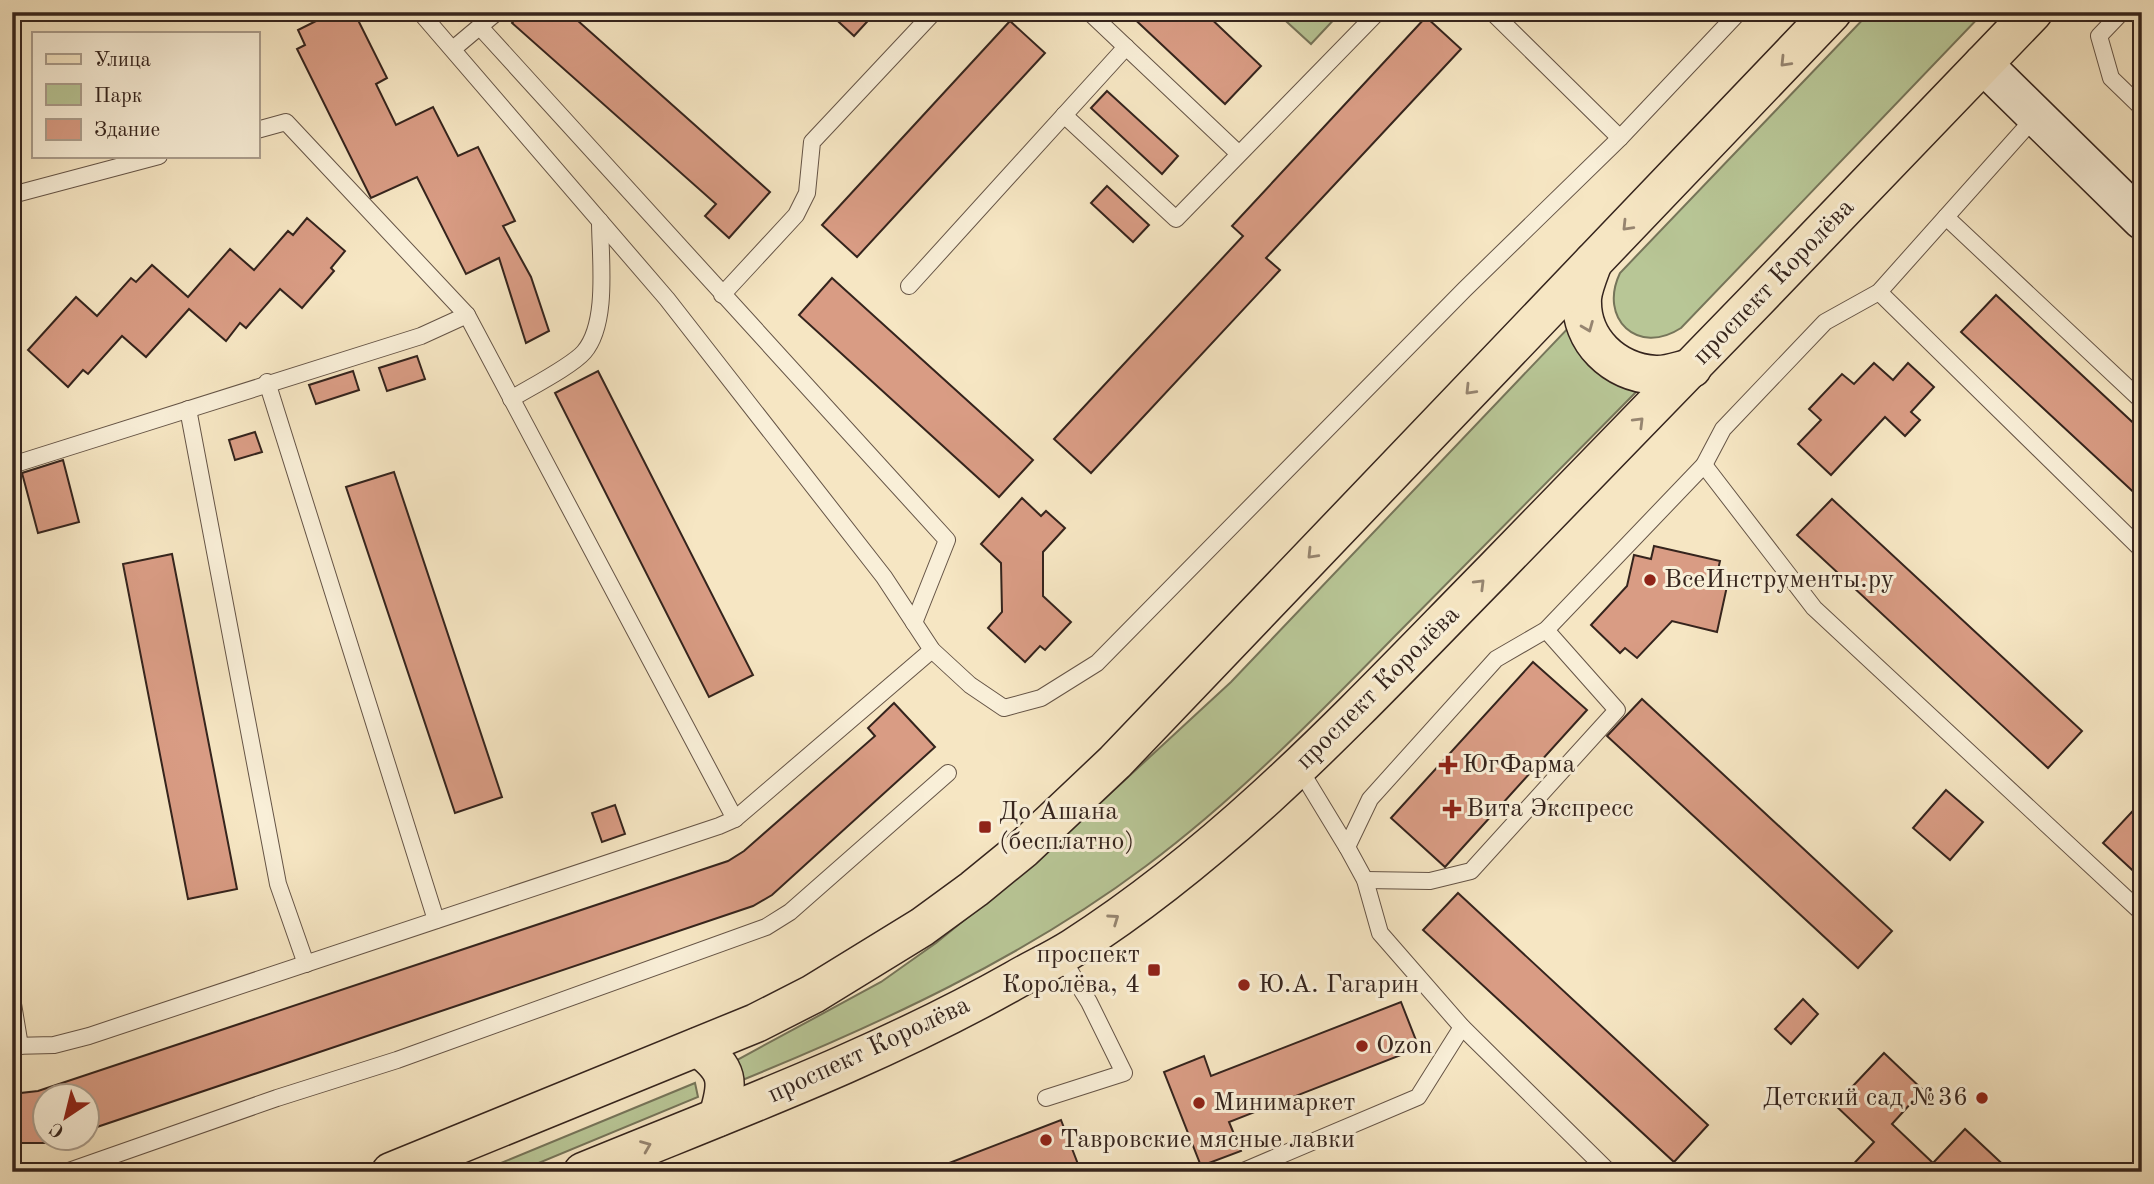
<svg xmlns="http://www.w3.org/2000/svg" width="2154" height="1184" viewBox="0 0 2154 1184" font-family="'Old Standard TT',serif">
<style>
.green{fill:#b8c696;stroke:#76755a;stroke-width:2}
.building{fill:#d99c84;stroke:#35241d;stroke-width:2}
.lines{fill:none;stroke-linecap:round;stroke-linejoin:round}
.lane-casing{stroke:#655446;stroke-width:18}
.secondary-casing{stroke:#35241d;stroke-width:41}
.primary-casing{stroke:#35241d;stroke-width:41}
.lane{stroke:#f9efd8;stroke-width:16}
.secondary{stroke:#f9efd8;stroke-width:38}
.primary{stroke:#f6e6c3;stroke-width:38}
.oneway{stroke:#968570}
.poi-dot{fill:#8f2418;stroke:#f9efd8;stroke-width:2.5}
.labels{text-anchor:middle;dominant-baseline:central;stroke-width:6;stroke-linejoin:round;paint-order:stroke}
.street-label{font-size:26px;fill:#35241d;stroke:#f9efd8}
.poi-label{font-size:26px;fill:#35241d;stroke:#f9efd8;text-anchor:start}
</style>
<rect width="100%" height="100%" fill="#f6e6c3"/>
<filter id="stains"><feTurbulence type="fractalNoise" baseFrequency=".00286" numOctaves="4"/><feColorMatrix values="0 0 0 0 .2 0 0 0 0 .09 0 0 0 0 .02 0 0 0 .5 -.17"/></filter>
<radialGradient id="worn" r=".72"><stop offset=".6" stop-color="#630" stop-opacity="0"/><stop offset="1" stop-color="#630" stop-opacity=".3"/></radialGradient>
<!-- green -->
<g class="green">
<path d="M1276,12H1341L1311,44Z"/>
<path d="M1870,12H1984L1681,328C1638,356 1598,319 1620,273Z"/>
<path d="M1572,324C1581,368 1598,373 1638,390C1557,472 1476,554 1395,636C1316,717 1237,798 1146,866C1023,958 882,1023 740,1081L737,1060L881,982L936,943L1036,862L1231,682Z"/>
<path d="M695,1083L698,1097L517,1172H479Z"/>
</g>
<!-- building -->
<g class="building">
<path d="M334,12H354L387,78L376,84L396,125L433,107L458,156L478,147L515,221L503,226L531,277L549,331L526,343L499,258L466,274L417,177L371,198L297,49L305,45L298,30Z"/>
<path d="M521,12H568L770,192L729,238L705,216L716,204L512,23Z"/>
<path d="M828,12H876L854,36Z"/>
<path d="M1127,12H1204L1261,66L1225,104Z"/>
<path d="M1426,17L1461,49L1266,258L1280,270L1091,473L1054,439L1243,236L1232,226Z"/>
<path d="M1010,21L1045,53L857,257L822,225Z"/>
<path d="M1107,91L1178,156L1162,174L1091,108Z"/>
<path d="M1107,186L1149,225L1133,242L1091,203Z"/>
<path d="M307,218L345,251L331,268L334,271L302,308L280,289L246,328L240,323L226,341L189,309L146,357L122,336L88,374L83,370L68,387L28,350L76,297L97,316L131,278L136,282L152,265L188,297L230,249L254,270L288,231L293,235Z"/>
<path d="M832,278L1033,460L999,497L799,315Z"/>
<path d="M1996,295L2142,431V500L1961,332Z"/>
<path d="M417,356L425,379L387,391L379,368Z"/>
<path d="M1874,363L1893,380L1908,363L1934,387L1911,412L1920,420L1905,436L1885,417L1831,475L1798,444L1821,420L1809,409L1842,374L1854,384Z"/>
<path d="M353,371L359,390L316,404L309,385Z"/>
<path d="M598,371L753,675L709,697L555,393Z"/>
<path d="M255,432L262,452L235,460L229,440Z"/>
<path d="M63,460L79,522L38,533L22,473Z"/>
<path d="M394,472L502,797L455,813L346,487Z"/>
<path d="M1022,498L1041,516L1046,511L1065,528L1043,552V596L1071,622L1045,650L1040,646L1025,662L988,628L1002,612L1001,563L981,544Z"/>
<path d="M1832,499L2082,731L2048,768L1797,535Z"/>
<path d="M1654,546L1720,561L1717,574L1729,577L1717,632L1672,621L1637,658L1625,648L1620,653L1591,625L1627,586L1634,555L1651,559Z"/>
<path d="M172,554L237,889L188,899L123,564Z"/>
<path d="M1533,662L1587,710L1445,867L1391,818Z"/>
<path d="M1642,699L1892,931L1858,968L1607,736Z"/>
<path d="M894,703L935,747L772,895L753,906L88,1130V1096H46V1143H12V1094L38,1091L728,861L744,851L875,736L868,728Z"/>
<path d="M1946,790L1983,822L1950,860L1913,828Z"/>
<path d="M2142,801V879L2103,843Z"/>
<path d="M615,805L625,834L602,842L592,813Z"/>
<path d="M1458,893L1708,1125L1674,1162L1423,930Z"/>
<path d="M1803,999L1818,1014L1791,1044L1775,1029Z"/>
<path d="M1401,1002L1419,1048L1229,1122L1241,1151L1201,1166L1164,1072L1204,1056L1211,1076Z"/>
<path d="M1884,1053L1923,1090L1892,1124L1933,1163L1965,1129L2011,1172H1846L1874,1142L1835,1105Z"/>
<path d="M1061,1120L1081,1172H931V1170Z"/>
</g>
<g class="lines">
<!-- lane casing -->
<g class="lane-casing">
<g id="lane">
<path d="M420,12L667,299L884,577L932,650L970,685L1004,708L1041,698L1097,663L1465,289L1620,138L1739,12"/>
<path d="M1089,12L1238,153"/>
<path d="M1492,12L1620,138"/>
<path d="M2122,12L2099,36L2111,78L2142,108"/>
<path d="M480,27L947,540L914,623"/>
<path d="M453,49L497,12"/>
<path d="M1064,115L1176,219L1378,12"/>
<path d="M257,130L286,122L467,315L735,819"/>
<path d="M12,195L159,156"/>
<path d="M1946,217L2142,401"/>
<path d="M909,286L1126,47"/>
<path d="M1879,292L2142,550"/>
<path d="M722,295L796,215L807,193L812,142L934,12"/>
<path d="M267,382L436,920"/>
<path d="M511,399C529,388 572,366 584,352C609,323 600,257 600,221"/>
<path d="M188,409L278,884L306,964"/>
<path d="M12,465L421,336L467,315"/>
<path d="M1704,465L1814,608L2142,913"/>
<path d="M1299,768L1347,847L1370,799L1496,659L1546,630L1704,465L1723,429L1825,322L1879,292L2036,116"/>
<path d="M1347,847L1365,880L1380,933L1462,1027L1609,1172"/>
<path d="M1365,880L1430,881L1471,871L1617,710L1546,630"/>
<path d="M12,998L20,1046"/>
<path d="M12,1046L54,1045L89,1036L719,826L735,819L932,650"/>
<path d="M1046,1098L1124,1073L1089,1002L1060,955"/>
<path d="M66,1172L277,1098L397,1060L766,927L790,912L948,773"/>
<path d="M1241,1172L1418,1097L1462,1027"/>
</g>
</g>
<!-- secondary casing -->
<g class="secondary-casing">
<path id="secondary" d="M1983,64L2142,220"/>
</g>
<!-- primary casing -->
<g class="primary-casing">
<g id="primary">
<path d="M1593,262C1589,273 1583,287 1582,298C1580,341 1614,372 1655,375C1667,376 1681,370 1692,368"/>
<path d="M698,1047C729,1070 729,1081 718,1117"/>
<path d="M391,1172L756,1023L813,994L922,927L974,889L1023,849L1115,762L1832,12"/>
<path d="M583,1172C729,1112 877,1058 1015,980C1034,969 1054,960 1073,948C1234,845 1361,705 1494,570C1675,385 1854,199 2033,12"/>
</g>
</g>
<!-- lane -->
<use href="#lane" class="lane"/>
<!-- secondary -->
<use href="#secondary" class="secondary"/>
<!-- primary -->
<use href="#primary" class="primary"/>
</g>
<!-- one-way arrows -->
<defs><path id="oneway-chevron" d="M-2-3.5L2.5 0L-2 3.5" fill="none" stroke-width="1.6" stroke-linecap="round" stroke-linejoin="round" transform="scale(1.75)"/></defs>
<g class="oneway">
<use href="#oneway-chevron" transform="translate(1785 62) rotate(134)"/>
<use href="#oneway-chevron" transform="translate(1627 226) rotate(134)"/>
<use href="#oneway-chevron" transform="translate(1588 327) rotate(68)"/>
<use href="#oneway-chevron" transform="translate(1470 390) rotate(134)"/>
<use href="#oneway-chevron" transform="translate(1639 422) rotate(-45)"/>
<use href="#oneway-chevron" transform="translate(1312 554) rotate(134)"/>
<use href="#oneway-chevron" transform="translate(1480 584) rotate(-45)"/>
<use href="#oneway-chevron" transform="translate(1114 919) rotate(-35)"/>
<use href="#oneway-chevron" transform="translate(646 1146) rotate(-22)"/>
</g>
<!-- markers -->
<g class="poi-dot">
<circle cx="1650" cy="580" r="7"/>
<path d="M1444.5 754.5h7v7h7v7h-7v7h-7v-7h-7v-7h7z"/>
<path d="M1448.5 798.5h7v7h7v7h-7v7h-7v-7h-7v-7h7z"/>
<rect x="978" y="820" width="14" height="14" rx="3.5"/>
<rect x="1147" y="963" width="14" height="14" rx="3.5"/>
<circle cx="1244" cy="985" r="7"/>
<circle cx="1362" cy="1046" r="7"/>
<circle cx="1982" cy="1098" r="7"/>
<circle cx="1199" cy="1103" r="7"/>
<circle cx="1046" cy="1140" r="7"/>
</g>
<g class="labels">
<!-- street labels -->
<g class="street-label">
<text transform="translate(1774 282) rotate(-46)">проспект Королёва</text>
<text transform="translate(1378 688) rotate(-45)">проспект Королёва</text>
<text transform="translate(869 1050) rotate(-25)">проспект Королёва</text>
</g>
<!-- poi labels -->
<g class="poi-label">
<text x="1664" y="580">ВсеИнструменты.ру</text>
<text x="1462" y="765">ЮгФарма</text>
<text x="1466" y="809">Вита Экспресс</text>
<text x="999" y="812">До Ашана<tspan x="999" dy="30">(бесплатно)</tspan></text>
<text x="1140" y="955" text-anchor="end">проспект<tspan x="1140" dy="30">Королёва, 4</tspan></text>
<text x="1258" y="985">Ю.А. Гагарин</text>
<text x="1376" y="1046">Ozon</text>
<text x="1968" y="1098" text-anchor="end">Детский сад №36</text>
<text x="1213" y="1103">Минимаркет</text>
<text x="1060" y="1140">Тавровские мясные лавки</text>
</g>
</g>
<!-- margin -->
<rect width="2154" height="1184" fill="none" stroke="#f6e6c3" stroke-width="42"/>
<rect x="14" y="14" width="2126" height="1156" fill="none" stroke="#35241d" stroke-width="3.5"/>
<rect x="21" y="21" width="2112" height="1142" fill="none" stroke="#35241d" stroke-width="2"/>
<!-- legend -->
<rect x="32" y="32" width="228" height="126" fill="#f9efd8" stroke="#ab9e8d" stroke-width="2"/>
<rect x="46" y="54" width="35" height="10" fill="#f6e6c3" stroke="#ab9e8d" stroke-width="2"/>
<text x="94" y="66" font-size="21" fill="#35241d">Улица</text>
<rect x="46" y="84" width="35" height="21" fill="#b8c696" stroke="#ab9e8d" stroke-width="2"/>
<text x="94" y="102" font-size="21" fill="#35241d">Парк</text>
<rect x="46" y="119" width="35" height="21" fill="#d99c84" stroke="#ab9e8d" stroke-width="2"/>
<text x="94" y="136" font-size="21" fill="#35241d">Здание</text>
<!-- north arrow -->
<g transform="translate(66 1117) rotate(215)"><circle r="33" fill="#f9efd8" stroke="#ab9e8d" stroke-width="2"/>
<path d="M0-5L12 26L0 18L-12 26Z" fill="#8f2418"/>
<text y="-10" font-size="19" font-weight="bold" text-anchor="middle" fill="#35241d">С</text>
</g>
<rect width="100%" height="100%" filter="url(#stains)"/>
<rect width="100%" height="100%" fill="url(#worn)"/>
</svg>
